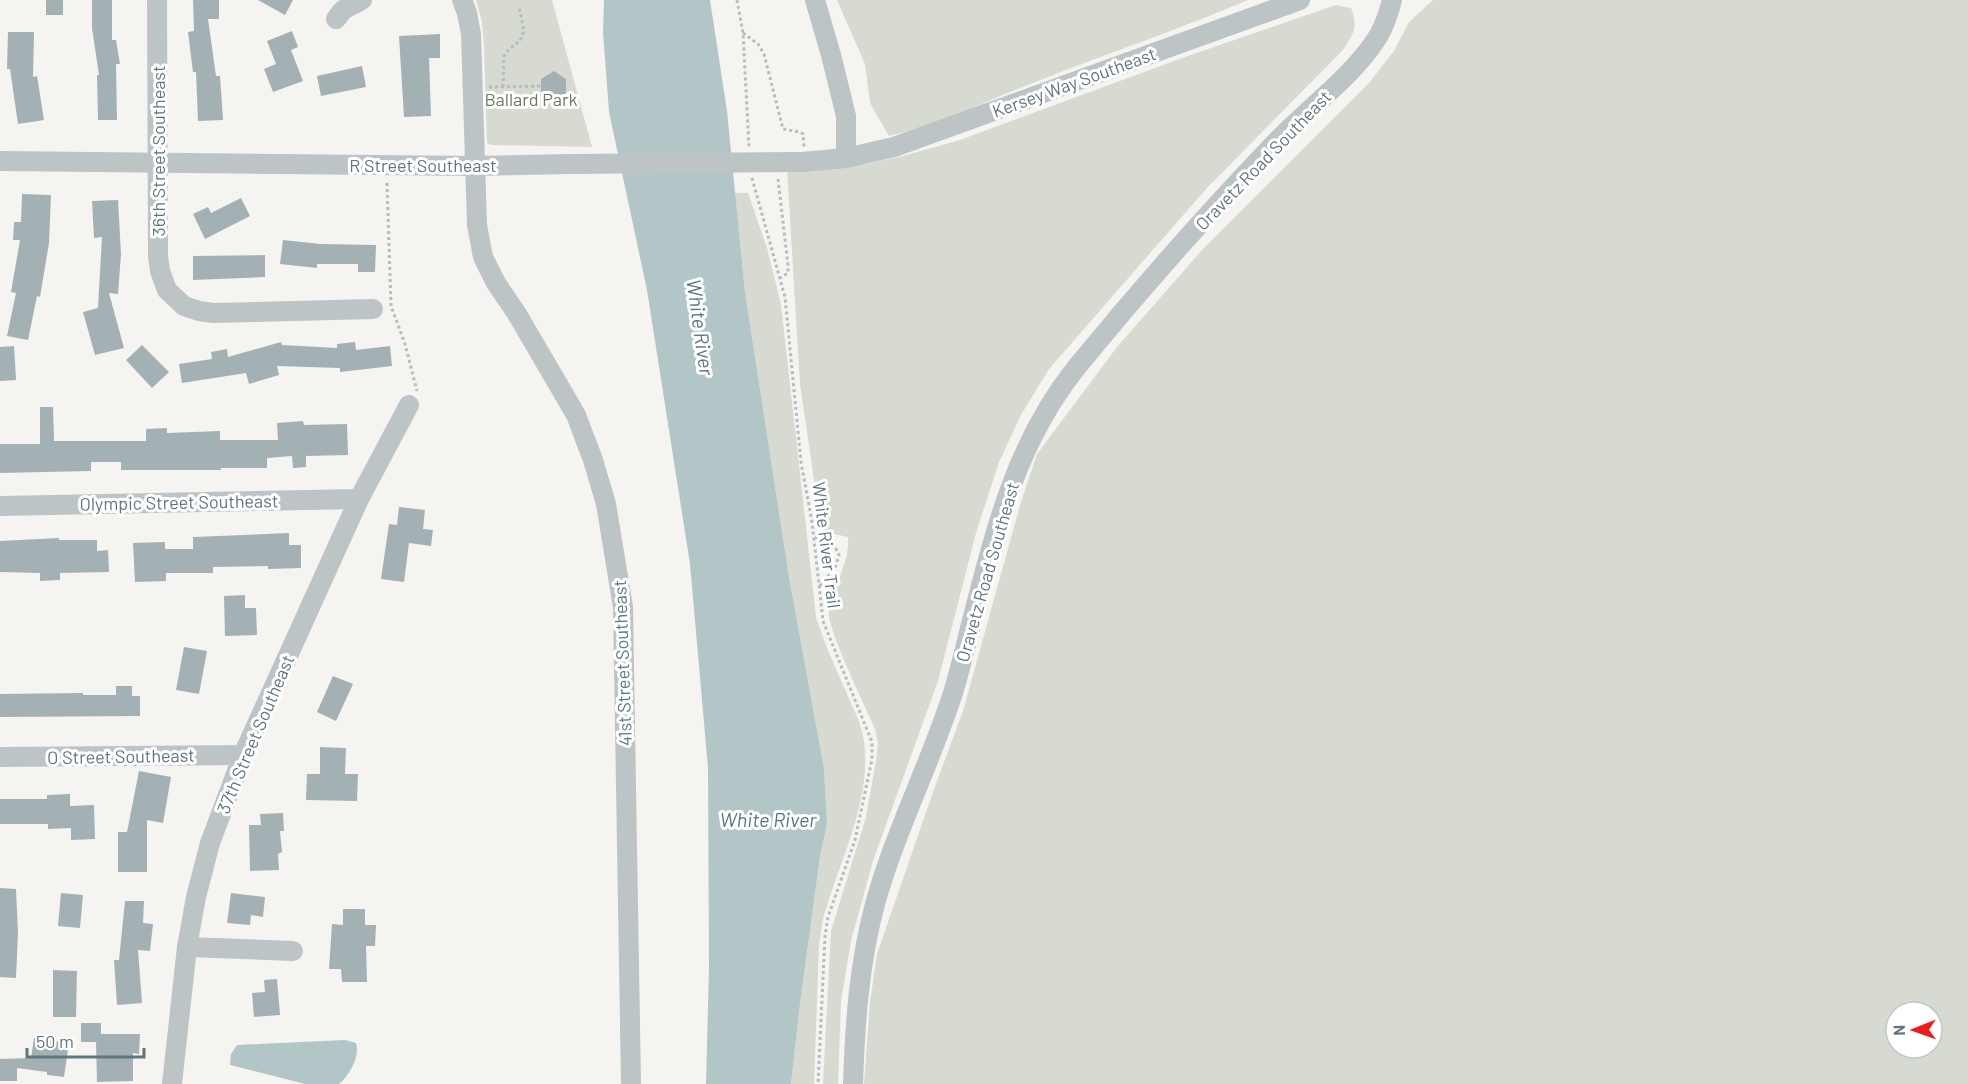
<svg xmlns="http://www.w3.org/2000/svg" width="1968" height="1084" viewBox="0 0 1968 1084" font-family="Barlow,sans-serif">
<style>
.green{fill:#d6dad0;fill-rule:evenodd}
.water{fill:#b3c6c7}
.building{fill:#a4b1b4}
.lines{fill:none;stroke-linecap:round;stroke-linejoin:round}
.path{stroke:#b7bcbd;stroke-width:3;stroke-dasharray:3 3;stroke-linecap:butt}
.minor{stroke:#bdc4c6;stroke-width:20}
.minor-bridge{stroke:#bdc4c6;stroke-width:20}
.labels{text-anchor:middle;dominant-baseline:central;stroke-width:6;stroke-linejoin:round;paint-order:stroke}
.street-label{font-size:18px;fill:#5e777e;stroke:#fff}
.park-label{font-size:18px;fill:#6c7b61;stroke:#fff}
.water-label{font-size:20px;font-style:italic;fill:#59787a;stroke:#fff}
</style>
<rect width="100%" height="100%" fill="#f5f4f1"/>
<!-- green -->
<g class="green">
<path d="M476,0H552L592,147L491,145L487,143L484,45L482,22Z"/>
<path d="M837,0H1248C1181,29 1111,52 1043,79C992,98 943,124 889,136L870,103L865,64Z"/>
<path d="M1433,0H1968V1084H864L870,1002L877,954L933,792L963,711L1021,502L1037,454L1117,347L1203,249L1369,83L1394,51L1409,22ZM1896,1012H1932V1048H1896Z"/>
<path d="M1336,5L1351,8C1359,27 1353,35 1342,51L1206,189L1049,369L1021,415L999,462L976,533L938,681L873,861L851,941L841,1001L838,1084H823L831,931L866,817L876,761L878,743L875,729C866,707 828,631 829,613C832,586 850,565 848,537L825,532L821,527L800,384L787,169L865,164L903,156L960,140L1185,57Z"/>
<path d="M735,193H748L767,248L781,304L816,617C824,642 834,665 845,689C851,704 860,720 863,736C874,793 842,856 826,909C822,920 821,933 819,945L814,1084H791L800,1004L820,857L827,824L824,768L789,577L745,292Z"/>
</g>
<!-- water -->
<g class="water">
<path d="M604,0H710L727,111L745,292L789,577L824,768L827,824L820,857L800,1004L791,1084H706L709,967L708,768L690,564L647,290L609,112L603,32Z"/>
<path d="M345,1040L356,1043C360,1057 350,1074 339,1084H305L230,1065L231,1054L237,1045Z"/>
</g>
<!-- building -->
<g class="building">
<rect x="46" y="0" width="17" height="15"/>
<path d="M92,0H112V40H116L120,64H116L117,120H98L97,75H99L92,28Z"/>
<path d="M193,0H219V19H208L216,76H220L223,120L198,121L196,72H193L188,32L194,31Z"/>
<path d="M258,0H293L285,15Z"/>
<path d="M292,31L298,47L291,50L303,81L273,92L264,69L276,64L267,41Z"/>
<path d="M8,32H34L33,77L37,76L44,120L18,124L10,69H7Z"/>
<path d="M440,34V58H429L431,116L404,117L399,36Z"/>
<path d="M362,66L366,87L321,96L317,76Z"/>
<path d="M554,71L566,79V93L554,100L541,93V79Z"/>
<path d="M22,194L51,195L49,243L40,297L37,296L28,340L7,336L16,293L11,292L20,240H13L14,222H21Z"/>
<path d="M241,198L250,216L205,239L193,214L208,207L211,213Z"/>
<path d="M118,200L121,254L118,294L109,293L124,348L95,355L83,312L98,308L102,237L94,238L92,201Z"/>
<path d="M283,240L321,244L376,245L375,272H358V264H317V268L280,264Z"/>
<path d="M265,255V277L193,280V256Z"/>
<path d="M281,342L282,345L337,348V344L355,342L356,350L390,346L392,366L340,372V368L277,366L279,375L249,384L246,373L182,383L179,364L212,359L211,352L227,349L228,357Z"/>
<path d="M142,345L169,372L152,388L126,360Z"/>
<path d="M14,346L16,380L0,381V347Z"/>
<path d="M40,407H53L54,441H146V429L167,428V433L220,431V440H278L277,423L303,421L304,425L347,424L348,455L306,456V467L293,468L292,456L267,458V468H221V470H121V462H91V471L0,473V444H40Z"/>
<path d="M399,507L425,510L423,529L433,530L431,546L409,543L404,582L381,579L389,524L397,525Z"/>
<path d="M289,533V545H301V568L268,569V566L213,567V573H166V581L135,582L133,543L165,542V549H193V537Z"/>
<path d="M59,538V540H97V551L108,550L109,572L60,573V580L40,581V573L0,572V541Z"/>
<path d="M245,595V608H256L257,635L225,636L224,596Z"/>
<path d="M184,647L207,651L199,694L176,690Z"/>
<path d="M333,676L353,684L336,721L317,712Z"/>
<path d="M116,686H132V696H140V716L0,717V694L83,693V695H116Z"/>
<path d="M320,747L346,748L345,774H358L357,801L306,800L307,774H320Z"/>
<path d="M139,771L171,777L163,823L147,820V872H118V832H127Z"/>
<path d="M70,794V806L94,805L95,839L71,840V828L48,829V824H0V799H47V795Z"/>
<path d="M283,813L284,831H280L282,852L278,854L279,870L250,871L249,825H261L260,814Z"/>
<path d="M0,888L16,889L18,933L16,978L0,977Z"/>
<path d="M61,893L83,895L80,928L58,926Z"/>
<path d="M231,893L265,897L263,917L251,915L250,925L227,923Z"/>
<path d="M125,901H144L143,923L153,924L150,951L138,950L142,1003L117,1005L114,960H119Z"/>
<path d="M343,909H365V925H376L375,946H366L367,982H342L341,969H329L332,924L343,925Z"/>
<path d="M53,970L77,971L76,1017H53Z"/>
<path d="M277,979L280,1015L254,1017L252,993L265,992L264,980Z"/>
<path d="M81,1023H101V1034H140L139,1054L133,1053V1081L97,1082L96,1042H81Z"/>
<path d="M34,1038L69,1043L64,1077L47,1075V1072L17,1068V1081H0V1059L31,1058Z"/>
</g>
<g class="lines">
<!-- path -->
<g class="path">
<path d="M737,0L743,33L749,147"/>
<path d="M743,33L758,44L764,54L783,129L800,132L803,134L804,147"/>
<path d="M489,87L541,86"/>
<path d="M503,87L504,56L509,49L520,41L524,31L519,6"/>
<path d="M752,178L785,297L801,462L812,522L823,621L872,742V759L855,840L828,917L825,936L818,1084"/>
<path d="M778,179L788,265V273L780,278"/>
<path d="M387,183L391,306L405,344L417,391"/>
<path d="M815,537L834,545L839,555L835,568L819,587"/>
</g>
<!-- minor -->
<g class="minor">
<path d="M157,0L158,255L160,271L167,290L184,306L199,311L213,313L373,309"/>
<path d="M462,0L467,13L471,34L477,225L483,257L496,283L517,314L576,415L593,460L606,504L623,607L631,1084"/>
<path d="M815,0L831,55L846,116V158"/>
<path d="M336,19L343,10L362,0"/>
<path d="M0,161L474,166L571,164"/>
<path d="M802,162L846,158L894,147L1300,0"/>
<path d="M0,506L359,499"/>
<path d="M0,757L243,755"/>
<path d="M187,947L293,951"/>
<path d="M172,1084L187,947L196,897L210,843L243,755L359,499L409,405"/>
<path d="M853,1084C855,1023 859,964 875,904C895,832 930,764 953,693C959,673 964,653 969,632C994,537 1013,447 1076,368C1139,291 1206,215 1275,143C1308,108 1354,76 1379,35C1385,24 1389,12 1392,0"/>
</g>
<!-- minor-bridge -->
<path class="minor-bridge" d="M571,164L802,162"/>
</g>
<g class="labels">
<!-- street labels -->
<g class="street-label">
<text transform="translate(1074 82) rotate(-20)">Kersey Way Southeast</text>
<text transform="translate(158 151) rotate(-90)">36th Street Southeast</text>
<text transform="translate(1263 160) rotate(-46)">Oravetz Road Southeast</text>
<text x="423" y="165">R Street Southeast</text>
<text transform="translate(179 502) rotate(-1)">Olympic Street Southeast</text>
<text transform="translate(827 545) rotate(83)">White River Trail</text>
<text transform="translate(987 572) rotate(-74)">Oravetz Road Southeast</text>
<text transform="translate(622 663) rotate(-92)">41st Street Southeast</text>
<text transform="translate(255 734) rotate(-67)">37th Street Southeast</text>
<text transform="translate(121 756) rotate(-1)">O Street Southeast</text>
</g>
<!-- park labels -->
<g class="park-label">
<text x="531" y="99">Ballard Park</text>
</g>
<!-- water labels -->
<g class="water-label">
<text transform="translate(701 327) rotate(82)">White River</text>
<text x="768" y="819">White River</text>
</g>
</g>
<!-- north arrow -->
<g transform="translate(1914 1030) rotate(269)"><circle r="28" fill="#ffffff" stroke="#bfc9cb" stroke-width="1.5"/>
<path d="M0-4.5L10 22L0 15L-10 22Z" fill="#ee1c18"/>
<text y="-9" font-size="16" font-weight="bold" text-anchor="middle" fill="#5e777e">N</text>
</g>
<!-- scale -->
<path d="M27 1048v9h117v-9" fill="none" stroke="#5e777e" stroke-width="3"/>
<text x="36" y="1048" font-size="18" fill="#5e777e" stroke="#ffffff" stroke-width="4.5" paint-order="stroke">50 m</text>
</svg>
